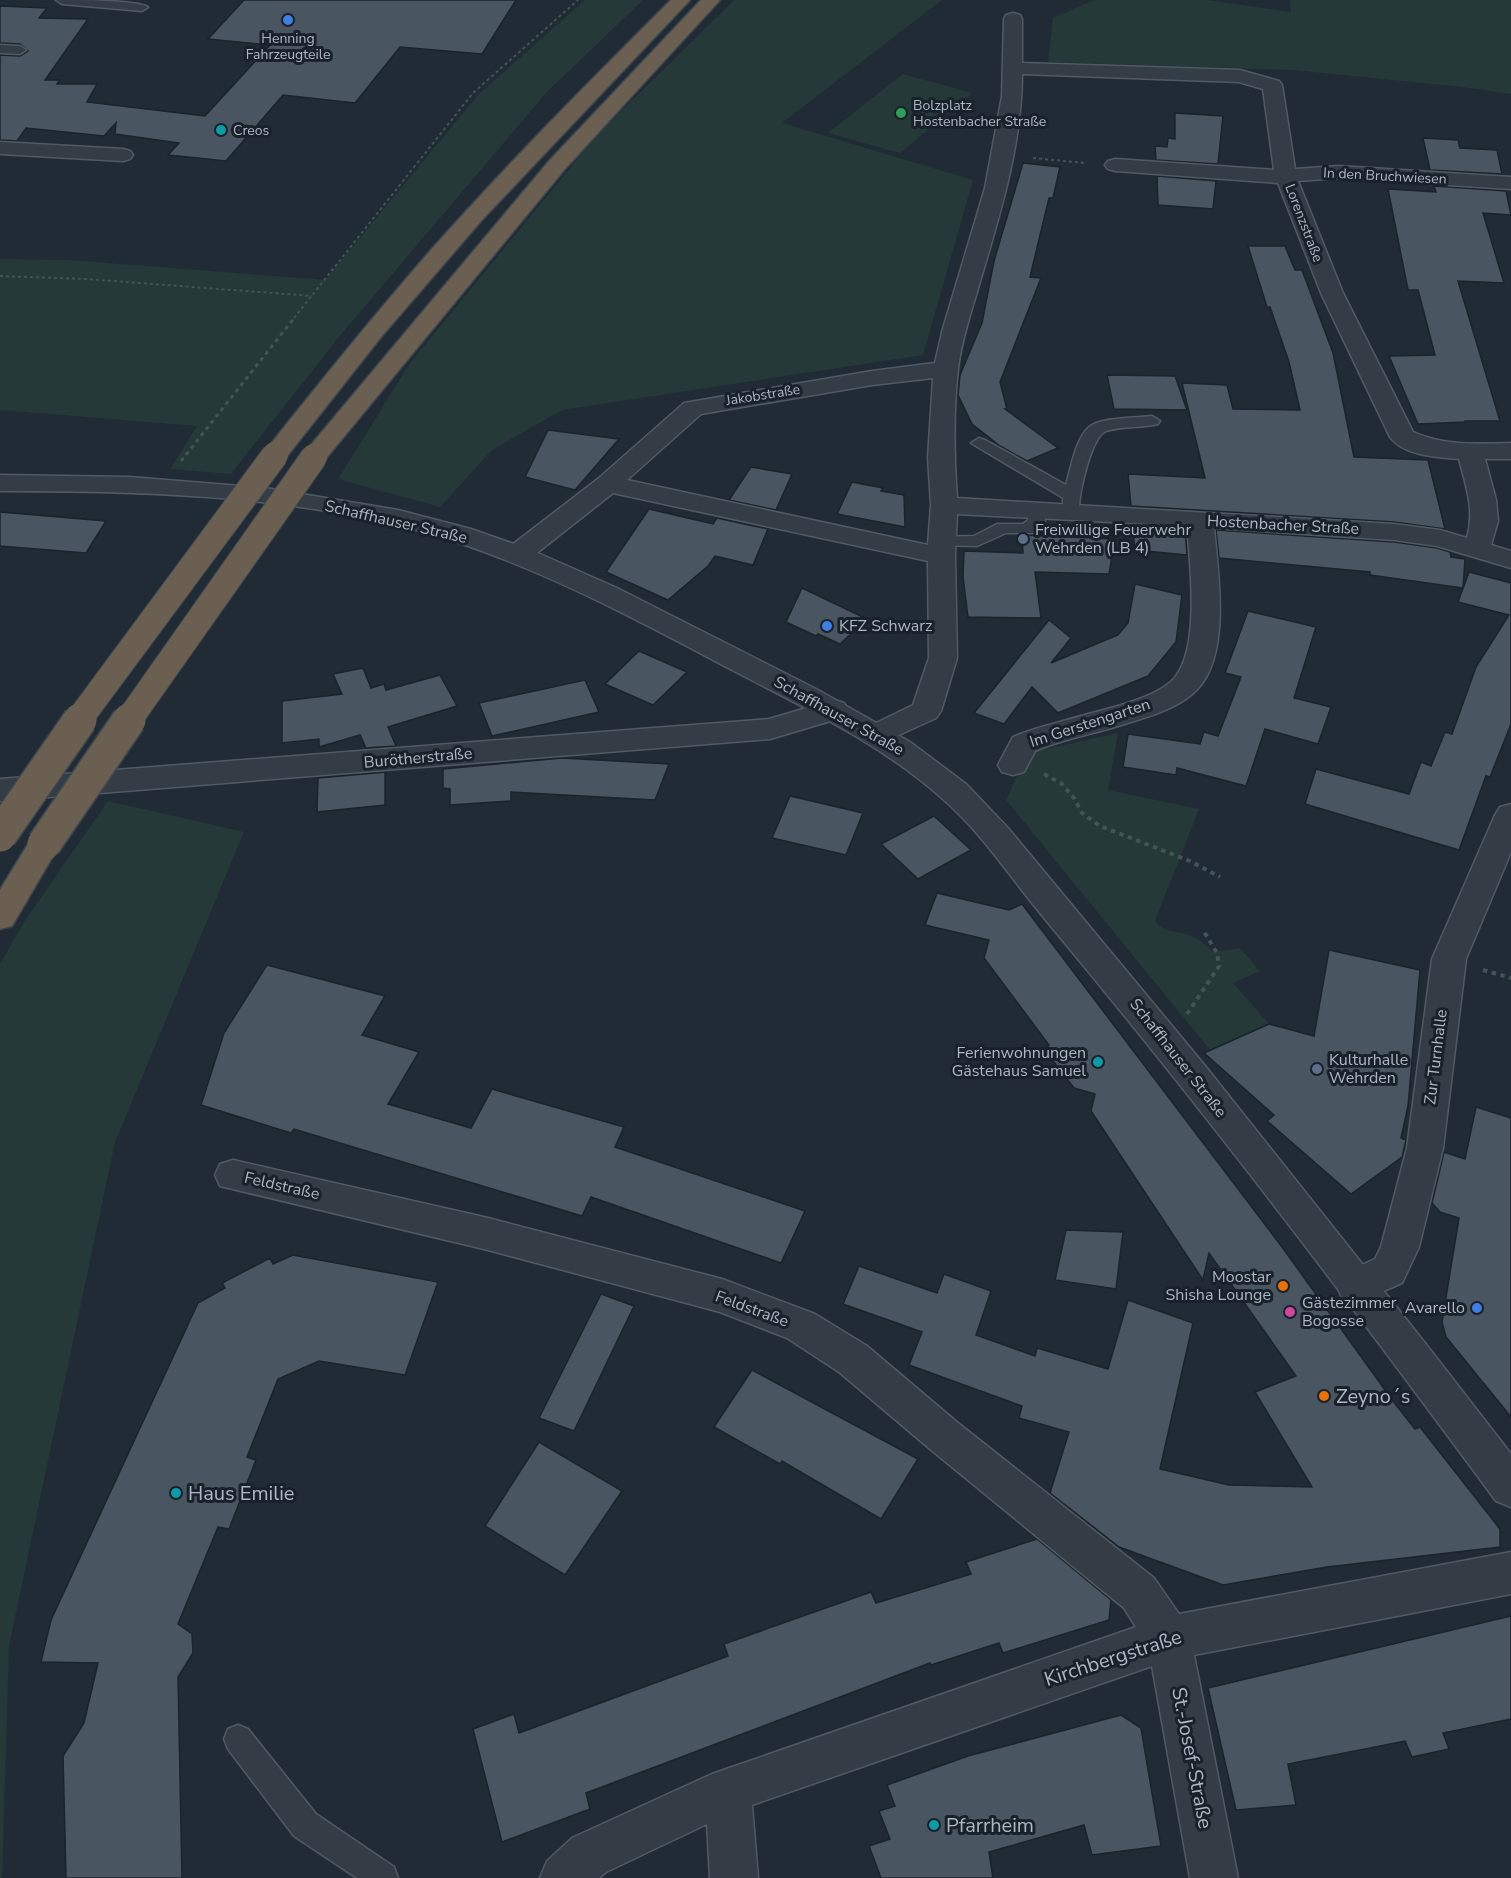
<svg xmlns="http://www.w3.org/2000/svg" width="1511" height="1878" viewBox="0 0 1511 1878" font-family="'Nunito Sans',sans-serif">
<style>
.green{fill:#253938}
.building{fill:#495561;stroke:#1b232c;stroke-width:1.5}
.lines{fill:none;stroke-linecap:round;stroke-linejoin:round}
.service-casing{stroke:#515a64;stroke-width:3}
.minor-casing{stroke:#515a64;stroke-width:3}
.tertiary-casing{stroke:#515a64;stroke-width:3}
.motorway-casing{stroke:#3e4750;stroke-width:3}
.path-far2{stroke:#425456;stroke-width:2;stroke-dasharray:3 3;stroke-linecap:butt}
.path-far1{stroke:#425456;stroke-width:3;stroke-dasharray:4 4;stroke-linecap:butt}
.path{stroke:#425456;stroke-width:4;stroke-dasharray:4.5 4.5;stroke-linecap:butt}
.service{fill:#343c46;fill-rule:evenodd}
.minor{fill:#343c46;fill-rule:evenodd}
.tertiary{fill:#343c46;fill-rule:evenodd}
.motorway{fill:#6b5f51;fill-rule:evenodd}
.motorway-bridge-far1-casing{stroke:#3e4750;stroke-width:28;stroke-linecap:butt}
.motorway-bridge-casing{stroke:#3e4750;stroke-width:36;stroke-linecap:butt}
.motorway-bridge-far1{stroke:#6b5f51;stroke-width:26}
.motorway-bridge{stroke:#6b5f51;stroke-width:33}
.shop-dot{fill:#3f7fe0;stroke:#19212a;stroke-width:2}
.leisure-dot{fill:#2e9e5b;stroke:#19212a;stroke-width:2}
.culture-dot{fill:#0f9aa8;stroke:#19212a;stroke-width:2}
.service-dot{fill:#5c6f8a;stroke:#19212a;stroke-width:2}
.food-dot{fill:#e8710a;stroke:#19212a;stroke-width:2}
.hotel-dot{fill:#d1479c;stroke:#19212a;stroke-width:2}
.labels{text-anchor:middle;dominant-baseline:central;stroke-width:6;stroke-linejoin:round;paint-order:stroke}
.far-poi-label{font-size:14px;fill:#aeb7c3;stroke:#19212a;text-anchor:start}
.far-street-label{font-size:14px;fill:#aeb7c3;stroke:#19212a}
.street-label{font-size:16px;fill:#aeb7c3;stroke:#19212a}
.poi-label{font-size:16px;fill:#aeb7c3;stroke:#19212a;text-anchor:start}
.near-poi-label{font-size:20px;fill:#aeb7c3;stroke:#19212a;text-anchor:start}
.near-street-label{font-size:20px;fill:#aeb7c3;stroke:#19212a}
</style>
<rect width="100%" height="100%" fill="#212b35"/>
<!-- green -->
<g class="green">
<path d="M585,0H643L546,93L339,337L231,474L170,469L197,426L0,410V259L69,260L325,280L478,95Z"/>
<path d="M734,0H942L782,123L973,180L923,355L562,410L492,450L440,507L338,479L410,363L596,136Z"/>
<path d="M1094,0H1207L1291,12L1290,0H1511V94L1462,87L1294,70L1048,62L1053,18Z"/>
<path d="M903,74L972,93L900,153L828,133Z"/>
<path d="M1118,733L1108,790L1199,809L1155,921C1164,932 1173,930 1185,934C1197,937 1205,944 1213,952L1240,948L1260,971L1233,983L1269,1024L1210,1050L1006,800L1028,753Z"/>
<path d="M108,801L244,832L115,1142L9,1646L2,1878H0V964L24,922Z"/>
</g>
<!-- building -->
<g class="building">
<path d="M244,0H516L482,54L400,47L355,103L283,95L226,161L168,155L179,143L115,134L116,123L104,136L26,128L17,141L0,140V55L20,56L28,51L20,44L0,43V6L47,8L39,18L88,19L45,80H60L57,84H97L87,102L205,116L270,45L208,39Z"/>
<path d="M1175,113L1223,116L1218,164L1156,160L1155,146L1167,147L1168,138L1175,139Z"/>
<path d="M1423,138L1458,140L1460,148L1497,150L1502,174L1430,170Z"/>
<path d="M1023,163L1060,167L1053,198H1049L1030,277L1041,278L1000,382L1007,409H1005L1058,448L1027,461L1000,446L972,424L958,395L960,375L982,323L994,261Z"/>
<path d="M1157,176L1216,181L1213,209L1158,205Z"/>
<path d="M1434,186L1506,191L1511,215L1483,213L1504,283L1458,281L1500,421H1465V422L1418,424L1389,356L1435,355L1418,290H1408L1388,189L1436,192Z"/>
<path d="M1248,246H1285L1295,270H1302L1333,353L1354,457L1428,460L1445,529L1394,522L1131,506L1128,474L1205,478L1182,383L1227,385L1233,409L1300,410L1289,362L1270,307H1267Z"/>
<path d="M1107,375L1175,376L1187,410L1114,409Z"/>
<path d="M548,430L619,439L575,490L525,477Z"/>
<path d="M751,467L792,474L776,510L729,500Z"/>
<path d="M852,482L883,488L881,491L904,495L905,527L837,514Z"/>
<path d="M649,509L713,524L717,518L768,529L753,565L715,556L708,566L668,600L606,572Z"/>
<path d="M0,512L106,521L86,553L0,546Z"/>
<path d="M1132,525L1185,528L1187,555L1135,550Z"/>
<path d="M1216,530L1394,542L1437,548L1450,552L1451,557L1465,559L1463,588L1370,575V572L1219,558Z"/>
<path d="M1022,535L1115,539L1109,574L1035,572L1041,618L968,617L963,577L964,551L1023,553Z"/>
<path d="M1469,572L1511,583V724L1490,777L1486,776L1459,850L1305,804L1316,769L1409,794L1421,762L1431,766L1445,732L1452,734L1476,667L1509,615L1458,602Z"/>
<path d="M1135,584L1182,595L1176,642L1148,676L1058,713L1032,687L1004,724L974,713L1049,620L1071,638L1051,663L1118,635L1128,623Z"/>
<path d="M802,588L867,619L840,644L818,634L816,636L786,622Z"/>
<path d="M1248,611L1316,627L1294,698L1331,707L1318,744L1265,729L1246,786L1177,768L1176,775L1123,767L1128,734L1200,744L1204,732L1218,736L1241,677L1225,673Z"/>
<path d="M639,651L687,672L653,705L605,684Z"/>
<path d="M363,668L371,688L384,684L386,690L440,675L457,706L388,727L396,746L366,748L360,735L319,747V739L282,743V701L342,694L333,674Z"/>
<path d="M585,680L599,712L492,736L479,703Z"/>
<path d="M562,758L669,764L655,800L511,792V801L450,805V789L443,788V769Z"/>
<path d="M387,772L385,773V805L317,812L318,778Z"/>
<path d="M790,796L863,813L846,855L772,838Z"/>
<path d="M934,816L971,850L918,879L881,844Z"/>
<path d="M937,893L1009,910L1022,904L1282,1247L1393,1401L1415,1429L1420,1427L1500,1529V1547L1327,1567L1223,1585L1119,1547L1050,1493L1069,1432L1019,1418L1022,1406L909,1365L922,1332L843,1304L859,1266L937,1293L944,1274L991,1291L976,1335L1035,1356L1037,1348L1108,1369L1128,1300L1193,1323L1160,1469L1229,1485L1312,1487L1255,1392L1296,1376L1209,1253L1203,1280L1091,1111L1095,1094L1074,1088L1044,1049L1049,1045L984,958L989,940L925,925Z"/>
<path d="M1329,950L1420,970L1408,1106L1401,1138L1406,1140L1402,1157L1351,1194L1267,1121L1274,1115L1204,1053L1269,1024L1314,1036Z"/>
<path d="M267,965L385,996L362,1035L419,1052L388,1104L471,1128L492,1089L624,1127L615,1147L805,1211L781,1263L591,1197L582,1216L294,1129L291,1133L201,1105L224,1033Z"/>
<path d="M1476,1107L1511,1118V1417L1446,1337L1442,1322L1459,1218L1440,1212L1432,1203L1444,1152L1465,1159Z"/>
<path d="M1066,1230L1123,1232L1116,1289L1055,1280Z"/>
<path d="M293,1255L438,1282L405,1375L319,1361L278,1379L247,1457L256,1460L229,1529L218,1527L178,1624L192,1634L193,1653L178,1677L182,1878H66L63,1756L84,1723L98,1663L41,1662L51,1620L198,1303L225,1288L222,1283L270,1258L273,1264Z"/>
<path d="M601,1294L634,1306L574,1431L539,1418Z"/>
<path d="M752,1370L918,1459L881,1519L782,1461L780,1464L714,1427Z"/>
<path d="M539,1442L622,1491L565,1575L485,1526Z"/>
<path d="M1037,1539L1111,1600L1109,1620L1003,1653L999,1643L931,1665L930,1663L586,1793L590,1809L502,1842L473,1729L514,1714L519,1733L728,1656L724,1644L871,1592L876,1603L971,1574L966,1562Z"/>
<path d="M1511,1616V1719L1443,1733L1449,1749L1412,1757L1405,1741L1288,1764L1296,1805L1236,1810L1208,1688Z"/>
<path d="M1121,1715L1141,1728L1161,1846L1092,1855L1084,1825L989,1852L993,1878H881L869,1846L890,1839L879,1811L895,1806L887,1785L968,1756Z"/>
</g>
<g class="lines">
<!-- service casing -->
<g class="service-casing">
<g id="service">
<path d="M56,0C74,0 136,0 148,7L142,11L62,4Z"/>
<path d="M0,45L20,46L26,50L20,54L0,53Z"/>
<path d="M1152,416L1160,421L1158,424C1141,428 1122,426 1106,431C1091,437 1079,493 1079,509L1071,514L1063,509V498L1060,496L971,443L979,438L985,440L1066,485C1071,468 1075,441 1088,428C1099,417 1136,418 1152,416Z"/>
<path d="M1036,507L1044,512L1045,522L1033,533H1006L977,546L936,545L933,541L936,537L974,536L997,524H1023L1028,520V512L1030,508Z"/>
<path d="M238,1725L248,1729L316,1814L394,1867L398,1878H357L294,1836L228,1749L224,1739L228,1729Z"/>
</g>
</g>
<!-- minor casing -->
<g class="minor-casing">
<g id="minor">
<path d="M1013,13L1020,15L1022,19V63L1240,70L1279,81L1282,85L1295,169L1339,166L1511,177V189L1339,178L1298,181L1343,293L1413,432C1445,446 1477,444 1511,443V459H1485L1496,500L1498,521L1491,545L1511,551V568L1437,546L1394,540L1214,528C1218,573 1233,663 1191,695C1170,712 1140,719 1115,727C1088,735 1061,740 1035,751L1024,772L1013,775L1002,772L998,765L1013,737C1038,726 1063,722 1088,714C1112,708 1162,696 1176,676C1200,644 1190,564 1187,526L957,514L955,556L957,658L941,711L936,718L877,745L866,742L862,735L866,728L913,705L929,658L928,561L613,493L528,560L518,562L508,560L504,554L508,548L599,478L684,403L872,371L935,363L942,332L985,188L1002,96L1004,19L1006,15ZM1022,74L1239,82L1263,89L1274,170L1115,159L1108,161L1105,165L1108,169L1115,171L1278,183L1321,293L1390,437C1404,456 1438,457 1459,459C1466,486 1475,510 1467,538L1440,530L1394,524L957,498C954,456 953,412 958,369C961,341 971,313 979,285C999,217 1022,146 1022,74ZM933,378L928,458L931,505L928,545L627,480L701,414L872,385Z"/>
<path d="M0,142L123,149L130,151L133,155L130,159L123,161L0,154Z"/>
<path d="M834,700L844,703L849,710L844,717L770,739L0,801V779L769,719Z"/>
<path d="M1511,804V852L1466,959L1443,1148L1419,1247L1402,1283L1356,1303L1342,1298L1337,1286L1342,1274L1375,1259L1381,1247L1407,1148L1432,959L1495,815L1500,807Z"/>
<path d="M233,1160L488,1218L722,1279L815,1314L867,1346L958,1423L1154,1578L1179,1614L1511,1552V1594L1194,1655L1238,1878H1190L1152,1666L752,1805L758,1878H710L707,1824L606,1872L599,1878H540L547,1861L572,1838L712,1774L1136,1627L1124,1608L930,1449L839,1372L787,1338L720,1312L488,1250L220,1186L215,1175L220,1164Z"/>
</g>
</g>
<!-- tertiary casing -->
<g class="tertiary-casing">
<path id="tertiary" d="M0,475L129,477L265,488L398,510L471,529L531,550L617,588L818,690L910,742L966,784L1008,828L1206,1067L1425,1343L1511,1454V1507L1496,1501C1369,1329 1240,1157 1105,992C1081,962 1056,933 1032,903C1004,868 979,831 945,801C884,745 807,709 734,671C643,623 553,574 456,542C312,495 150,491 0,491Z"/>
</g>
<!-- motorway casing -->
<g class="motorway-casing">
<g id="motorway">
<path d="M671,0H690L481,221L381,337L284,460L275,463L266,460L262,455L266,450C320,382 374,315 431,250C508,163 589,82 671,0Z"/>
<path d="M701,0H720L564,170L323,462L314,465L305,462L301,457L305,452L549,161Z"/>
<path d="M44,833L55,836L60,844L12,926L0,929V890L33,836Z"/>
</g>
</g>
<!-- path-far2 -->
<g class="path-far2">
<path d="M1033,158L1085,163"/>
<path d="M0,276L86,279L312,296"/>
<path d="M294,318L473,93L578,0"/>
</g>
<!-- path-far1 -->
<path class="path-far1" d="M181,461L295,317"/>
<!-- path -->
<g class="path">
<path d="M1044,774L1062,784L1074,798L1082,813L1100,826L1190,861L1220,877"/>
<path d="M1483,970L1511,978"/>
<path d="M1187,1014L1219,966L1217,953L1203,930"/>
</g>
<!-- service -->
<use href="#service" class="service"/>
<!-- minor -->
<use href="#minor" class="minor"/>
<!-- tertiary -->
<use href="#tertiary" class="tertiary"/>
<!-- motorway -->
<use href="#motorway" class="motorway"/>
<!-- motorway-bridge-far1 casing -->
<g class="motorway-bridge-far1-casing">
<g id="motorway-bridge-far1">
<path d="M78,721L275,455"/>
<path d="M128,721L314,457"/>
</g>
</g>
<!-- motorway-bridge casing -->
<g class="motorway-bridge-casing">
<g id="motorway-bridge">
<path d="M0,835L80,720"/>
<path d="M44,844L129,720"/>
</g>
</g>
<!-- motorway-bridge-far1 -->
<use href="#motorway-bridge-far1" class="motorway-bridge-far1"/>
<!-- motorway-bridge -->
<use href="#motorway-bridge" class="motorway-bridge"/>
</g>
<!-- markers -->
<g class="shop-dot">
<circle cx="288" cy="20" r="6"/>
<circle cx="827" cy="626" r="6"/>
<circle cx="1477" cy="1308" r="6"/>
</g>
<circle class="leisure-dot" cx="901" cy="113" r="6"/>
<g class="culture-dot">
<circle cx="221" cy="130" r="6"/>
<circle cx="1098" cy="1062" r="6"/>
<circle cx="176" cy="1493" r="6"/>
<circle cx="934" cy="1825" r="6"/>
</g>
<g class="service-dot">
<circle cx="1023" cy="539" r="6"/>
<circle cx="1317" cy="1069" r="6"/>
</g>
<g class="food-dot">
<circle cx="1283" cy="1286" r="6"/>
<circle cx="1324" cy="1396" r="6"/>
</g>
<circle class="hotel-dot" cx="1290" cy="1312" r="6"/>
<g class="labels">
<!-- far-poi labels -->
<g class="far-poi-label">
<text x="288" y="38" text-anchor="middle">Henning<tspan x="288" dy="16">Fahrzeugteile</tspan></text>
<text x="913" y="105">Bolzplatz<tspan x="913" dy="16">Hostenbacher Straße</tspan></text>
<text x="233" y="130">Creos</text>
</g>
<!-- far-street labels -->
<g class="far-street-label">
<text transform="translate(1385 176) rotate(3)">In den Bruchwiesen</text>
<text transform="translate(1304 223) rotate(69)">Lorenzstraße</text>
<text transform="translate(763 395) rotate(-9)">Jakobstraße</text>
</g>
<!-- street labels -->
<g class="street-label">
<text transform="translate(396 522) rotate(13)">Schaffhauser Straße</text>
<text transform="translate(1283 525) rotate(3)">Hostenbacher Straße</text>
<text transform="translate(839 716) rotate(29)">Schaffhauser Straße</text>
<text transform="translate(1090 723) rotate(-18)">Im Gerstengarten</text>
<text transform="translate(418 758) rotate(-5)">Burötherstraße</text>
<text transform="translate(1436 1057) rotate(-83)">Zur Turnhalle</text>
<text transform="translate(1178 1058) rotate(52)">Schaffhauser Straße</text>
<text transform="translate(282 1186) rotate(13)">Feldstraße</text>
<text transform="translate(752 1309) rotate(20)">Feldstraße</text>
</g>
<!-- poi labels -->
<g class="poi-label">
<text x="1035" y="530">Freiwillige Feuerwehr<tspan x="1035" dy="18">Wehrden (LB 4)</tspan></text>
<text x="839" y="626">KFZ Schwarz</text>
<text x="1086" y="1053" text-anchor="end">Ferienwohnungen<tspan x="1086" dy="18">Gästehaus Samuel</tspan></text>
<text x="1329" y="1060">Kulturhalle<tspan x="1329" dy="18">Wehrden</tspan></text>
<text x="1271" y="1277" text-anchor="end">Moostar<tspan x="1271" dy="18">Shisha Lounge</tspan></text>
<text x="1302" y="1303">Gästezimmer<tspan x="1302" dy="18">Bogosse</tspan></text>
<text x="1465" y="1308" text-anchor="end">Avarello</text>
</g>
<!-- near-poi labels -->
<g class="near-poi-label">
<text x="1336" y="1396">Zeyno´s</text>
<text x="188" y="1493">Haus Emilie</text>
<text x="946" y="1825">Pfarrheim</text>
</g>
<!-- near-street labels -->
<g class="near-street-label">
<text transform="translate(1113 1658) rotate(-18)">Kirchbergstraße</text>
<text transform="translate(1192 1758) rotate(79)">St.-Josef-Straße</text>
</g>
</g>
</svg>
